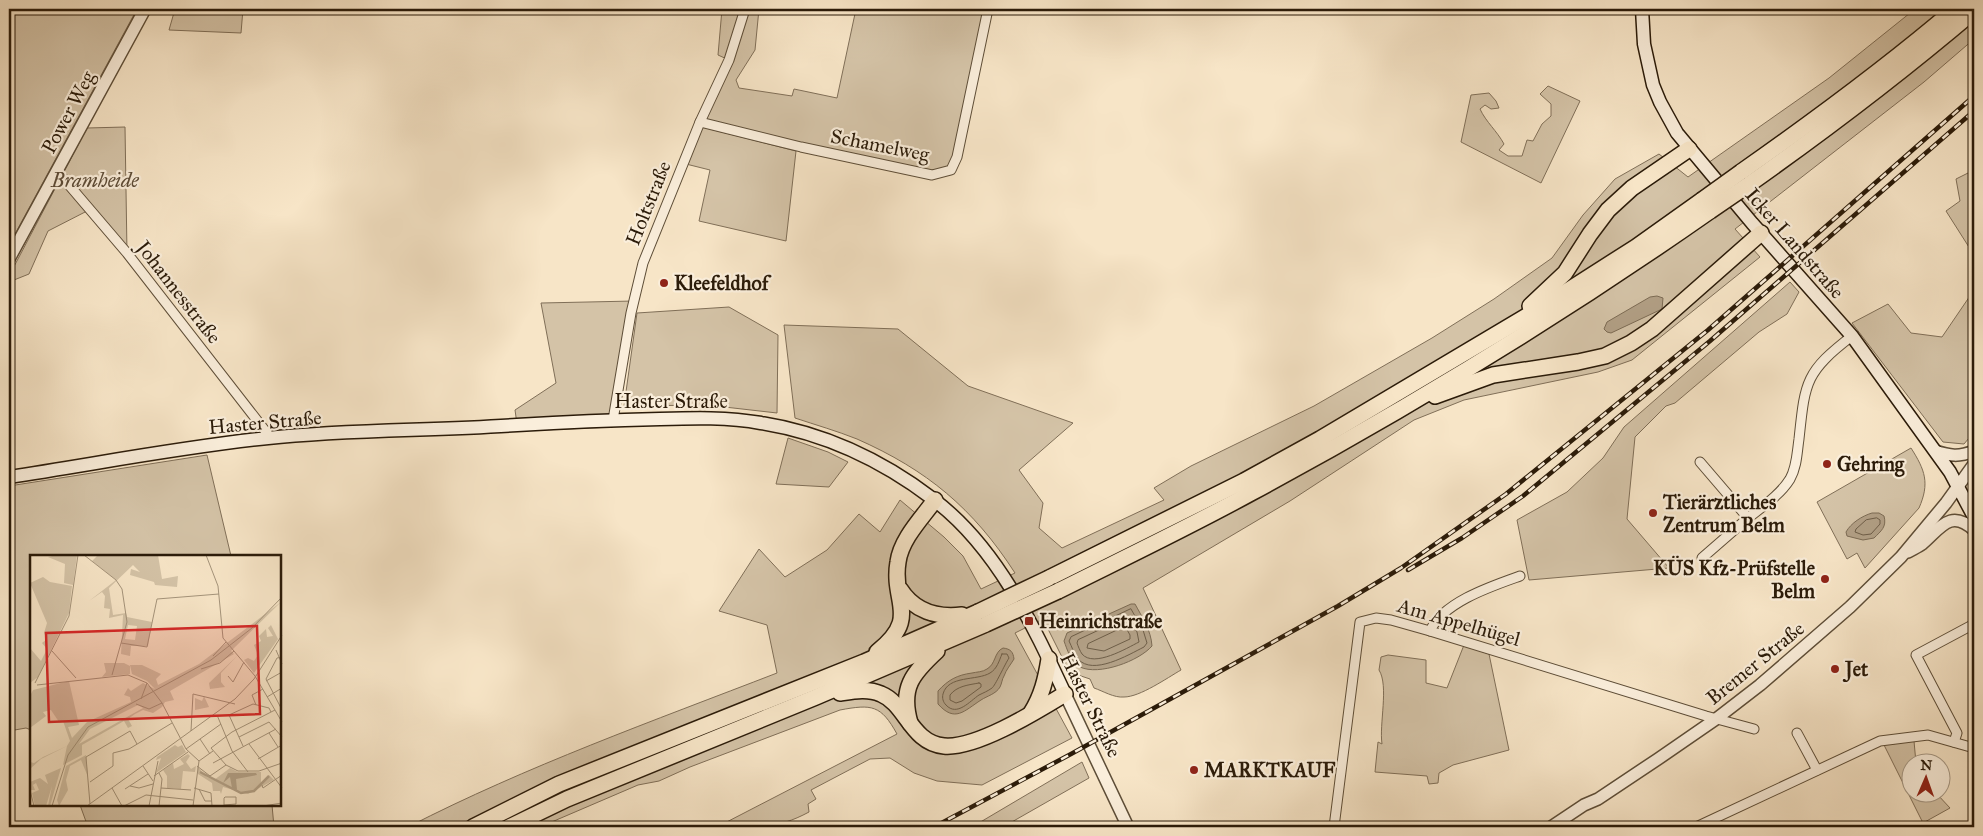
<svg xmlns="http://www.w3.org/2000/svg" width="1983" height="836" viewBox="0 0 1983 836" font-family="'IM FELL Great Primer',serif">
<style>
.green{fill:#d4c3a7;stroke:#806f58}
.water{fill:#b2a086;stroke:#7c6b54}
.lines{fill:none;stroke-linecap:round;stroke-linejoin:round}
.shore{stroke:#6e5e48;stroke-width:1}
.minor-casing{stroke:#5e4e38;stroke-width:11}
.tertiary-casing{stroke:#5e4e38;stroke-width:14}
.secondary-casing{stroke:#2b1b09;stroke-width:15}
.trunk-casing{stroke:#2b1b09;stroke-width:18}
.minor{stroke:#faeedb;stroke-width:9}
.tertiary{stroke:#faeedb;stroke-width:11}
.secondary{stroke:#faeedb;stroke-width:12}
.trunk{stroke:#f7e5c7;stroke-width:15}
.rail-casing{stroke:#2b1b09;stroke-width:4.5}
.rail{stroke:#faeedb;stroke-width:2.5;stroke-dasharray:8;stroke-linecap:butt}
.trunk-bridge-casing{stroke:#2b1b09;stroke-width:18;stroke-linecap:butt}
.trunk-bridge{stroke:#f7e5c7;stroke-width:15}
.poi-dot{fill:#8f2418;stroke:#faeedb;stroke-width:2}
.labels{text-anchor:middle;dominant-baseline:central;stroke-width:4.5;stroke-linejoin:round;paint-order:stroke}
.street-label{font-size:20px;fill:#2b1b09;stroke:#faeedb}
.park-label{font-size:20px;font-style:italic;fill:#5e4d38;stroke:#faeedb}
.poi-label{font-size:20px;font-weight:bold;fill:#2b1b09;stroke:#faeedb;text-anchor:start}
.inset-river{fill:none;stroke:#b2a086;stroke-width:2.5}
.inset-road{fill:none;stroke:#a5947b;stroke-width:1}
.view{fill:#d62828;fill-opacity:0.15;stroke:#d62828;stroke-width:2.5}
.inset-edge{fill:none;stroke:#2b1b09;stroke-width:2.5}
</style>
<rect width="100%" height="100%" fill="#f7e5c7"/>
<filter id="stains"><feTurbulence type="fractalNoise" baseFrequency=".004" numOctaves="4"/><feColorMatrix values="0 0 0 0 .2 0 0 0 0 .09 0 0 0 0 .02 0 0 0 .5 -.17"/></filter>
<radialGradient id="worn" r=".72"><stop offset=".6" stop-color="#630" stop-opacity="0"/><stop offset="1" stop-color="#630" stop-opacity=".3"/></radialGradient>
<!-- green -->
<g class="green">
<path d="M9,9H137L9,245V59L14,55L9,45Z"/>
<path d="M175,9H243L241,33L169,30Z"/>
<path d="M722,9H759L755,50L736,80L739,88L792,96L794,89L837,98L856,9H988L951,170L932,175L700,122L729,60L718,55Z"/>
<path d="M1915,9H1974V39L1924,82L1735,229L1760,257L1632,360L1598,372L1464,400L1414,420L1290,501L1143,588L1181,670C1167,678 1140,697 1124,697C1114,698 1103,691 1094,688L1090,679L1075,674L1067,667L1043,619L1015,633L1072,738L982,785L937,781L914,773L890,758L870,759L811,790L816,799L808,804L809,812C776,830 754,827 717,827L897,734C881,705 872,704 840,710L690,767L659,781L638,785L540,827H408C527,766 653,721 777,673L767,625L719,611L759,549L785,577L827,550L859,514L880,532L900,500L944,537L963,556L981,589L1015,573C973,508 927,470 857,439C837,431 816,425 795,418L784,325L898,329L968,386L1073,423L1019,470L1043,503L1039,528L1062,548L1164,500L1154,488L1191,466L1314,406L1432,338L1494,299L1552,258L1583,215L1615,179L1659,154L1688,177L1829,78Z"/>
<path d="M1548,86L1580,101L1541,183L1461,142L1471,95L1489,93L1496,101L1499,108L1491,109L1485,105L1480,109C1486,122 1497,131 1504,144L1499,150L1508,156H1522L1527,140L1533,141L1542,124L1551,116V104L1540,94Z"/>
<path d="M125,127L127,253L89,210L48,231L29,274L9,282V276L87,128Z"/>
<path d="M702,127L796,151L786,241L699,221L710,170L686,164Z"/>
<path d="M1974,170V255L1946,211L1960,201L1956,179Z"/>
<path d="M1790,282L1799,292L1787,314L1759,332L1675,403L1666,406L1635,437L1627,519L1669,568L1529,580L1517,520L1567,492L1603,458L1624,427Z"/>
<path d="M1974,290V432L1964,444L1943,442L1852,323L1888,304L1911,333L1942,337Z"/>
<path d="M634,301L613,427L518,431L515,410L556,383L541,303Z"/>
<path d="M729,307L778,335L777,413L707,405L624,406L637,313Z"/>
<path d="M788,438L828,452L848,462L829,487L776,484Z"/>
<path d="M1911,448C1925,470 1930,483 1919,508L1865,568L1857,553L1847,559L1817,502Z"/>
<path d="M207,455L231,556H31V730L26,728L9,731V486Z"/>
<path d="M1464,645L1489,654L1509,750L1453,765L1439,773L1438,783L1429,784L1427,776L1375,772L1378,742L1382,744C1379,724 1389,686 1379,670L1381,657L1388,655L1426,660V683L1447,688Z"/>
<path d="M1914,741L1916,763L1910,764V794H1937L1950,808L1923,823L1884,745Z"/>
<path d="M1082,762L1089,778L1003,827H972Z"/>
<path d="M80,805H272L274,827H88Z"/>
</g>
<!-- water -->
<g class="water">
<path d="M1657,296L1663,298L1662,309L1611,333L1607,332L1604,329L1607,322L1650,297Z"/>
<path d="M1872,513H1879L1884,516C1887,527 1881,531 1874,538L1863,540L1847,536L1846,532C1851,523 1862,516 1872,513Z"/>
<path d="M1131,604H1135C1142,617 1151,630 1152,646C1139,661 1099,676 1080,667C1071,663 1067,649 1064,641L1067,633Z"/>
<path d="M1003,648C1011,649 1013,652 1014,659C1011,664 1006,670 1004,676C1002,679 1002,683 1000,687C996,694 987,696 981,700C964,711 955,723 938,704V691C948,680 957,675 972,673C976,672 983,672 987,669C996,664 994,652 1003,648Z"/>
</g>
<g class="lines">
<!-- shore -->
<g class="shore">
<path d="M1877,518L1880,520V524L1871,534L1863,535L1855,532L1856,529L1866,520Z"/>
<path d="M1131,609L1143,630L1147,643L1144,647C1128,655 1093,676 1078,659C1074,654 1072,647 1069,641L1071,637Z"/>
<path d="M1128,617L1137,632L1139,642C1127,648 1094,668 1082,654C1080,651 1078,646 1077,643L1078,640Z"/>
<path d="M1124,627L1126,628L1130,635V639L1104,651L1087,648L1088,644Z"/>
<path d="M1002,654H1007L1009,658C1005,664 995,686 992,688C988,691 983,693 979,695C970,701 957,717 946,705C943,702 942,698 943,694C948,675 977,681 990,673C997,669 999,661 1002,654Z"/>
<path d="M979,683L981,684V687L962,701L956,703L950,700V695C957,686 968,685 979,683Z"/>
</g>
<!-- minor casing -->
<g class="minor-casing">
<g id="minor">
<path d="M700,122L801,147L932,175L951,170L957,157L988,9"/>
<path d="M57,171L127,253L270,437"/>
<path d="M613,420L631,313L643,263L700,122L729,60L745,9"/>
<path d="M1700,462L1748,518C1762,507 1780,495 1790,479C1797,467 1797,452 1799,439C1805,382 1805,372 1852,336"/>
<path d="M1702,558L1748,518"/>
<path d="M1430,631C1443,602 1492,586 1520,576"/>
<path d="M1797,733L1817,770"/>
<path d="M1954,742L1957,733L1916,655L1974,624"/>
<path d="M1334,827L1360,622L1376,618L1391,620L1430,631L1706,716L1754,729"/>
<path d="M1696,827L1880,741L1928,735L1974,748"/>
</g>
</g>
<!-- tertiary casing -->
<g class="tertiary-casing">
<g id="tertiary">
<path d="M9,259L145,9"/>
<path d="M1935,451C1950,456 1959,457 1974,451"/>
<path d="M1908,552C1913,549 1918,547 1922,544C1940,529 1950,508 1974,530"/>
<path d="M1065,694L1128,827"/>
<path d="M1551,827L1584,805L1598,799L1658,759L1716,719L1760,685L1850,607L1901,557L1946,503L1974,464"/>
</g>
</g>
<!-- secondary casing -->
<g class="secondary-casing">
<g id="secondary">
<path d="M1642,9L1644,44L1653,85L1660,102L1677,133L1752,223L1852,336L1950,472L1974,517"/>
<path d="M9,477C95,464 181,447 268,438C350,429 434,431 517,425C565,422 612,420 660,419C694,418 728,417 761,423C824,433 883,461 933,499C997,547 1033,625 1065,694"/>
</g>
</g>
<!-- trunk casing -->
<g class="trunk-casing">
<g id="trunk">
<path d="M1741,172C1815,120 1887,67 1955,9"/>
<path d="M1748,185C1826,130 1901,73 1974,11"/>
<path d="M1530,306L1565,273L1590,234L1608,210L1632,188L1689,149"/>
<path d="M1435,396L1493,375L1578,362L1605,356L1631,343L1652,329L1761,233"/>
<path d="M1049,578L1244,481L1320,439L1542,307L1636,247L1702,200"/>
<path d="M900,589C914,611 937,618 962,615"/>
<path d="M1058,591C1122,559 1187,528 1251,493C1409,408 1563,314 1710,211"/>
<path d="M877,652C921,617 891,603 898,562C901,539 922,518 935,500"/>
<path d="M840,693C853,691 868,688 881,694C906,704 911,743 944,746C976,749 1037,711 1065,694"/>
<path d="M1031,713C1042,696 1046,678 1049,659"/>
<path d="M910,723C900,688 912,674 937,651"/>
<path d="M473,827L559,784L864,662L978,612"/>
<path d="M509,827L567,799L816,697L986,624"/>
</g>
</g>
<!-- minor -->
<use href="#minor" class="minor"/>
<!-- tertiary -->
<use href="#tertiary" class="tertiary"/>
<!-- secondary -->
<use href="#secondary" class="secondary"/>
<!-- trunk -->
<use href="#trunk" class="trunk"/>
<!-- rail casing -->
<g class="rail-casing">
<g id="rail">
<path d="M1408,570L1462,538L1523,496L1710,341L1974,111"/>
<path d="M934,827L1071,754L1338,606L1401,568L1506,494L1708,330L1974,96"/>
</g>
</g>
<!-- rail -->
<use href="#rail" class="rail"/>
<!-- trunk-bridge casing -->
<g class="trunk-bridge-casing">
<g id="trunk-bridge">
<path d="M1702,200L1741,172"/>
<path d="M1710,211L1748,185"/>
<path d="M978,612L1049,578"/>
<path d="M986,624L1058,591"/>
</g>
</g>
<!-- trunk-bridge -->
<use href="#trunk-bridge" class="trunk-bridge"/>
</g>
<!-- markers -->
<g class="poi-dot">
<circle cx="664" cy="283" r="5"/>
<circle cx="1827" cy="464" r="5"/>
<circle cx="1653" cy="513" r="5"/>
<circle cx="1825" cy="579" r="5"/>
<rect x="1024" y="616" width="10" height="10" rx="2.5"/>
<circle cx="1835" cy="669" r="5"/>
<circle cx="1194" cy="770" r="5"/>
</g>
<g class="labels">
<!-- street labels -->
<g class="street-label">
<text transform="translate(68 112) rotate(-62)">Power Weg</text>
<text transform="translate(880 145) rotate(11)">Schamelweg</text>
<text transform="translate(648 203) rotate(-68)">Holtstraße</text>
<text transform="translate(1795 243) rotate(49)">Icker Landstraße</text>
<text transform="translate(179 292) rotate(52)">Johannesstraße</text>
<text x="671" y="401">Haster Straße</text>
<text transform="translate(265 422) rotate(-5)">Haster Straße</text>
<text transform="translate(1459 622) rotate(16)">Am Appelhügel</text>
<text transform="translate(1755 663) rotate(-39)">Bremer Straße</text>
<text transform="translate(1091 705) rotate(64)">Haster Straße</text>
</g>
<!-- park labels -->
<g class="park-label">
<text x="95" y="180">Bramheide</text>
</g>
<!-- poi labels -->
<g class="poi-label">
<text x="674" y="283">Kleefeldhof</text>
<text x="1837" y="464">Gehring</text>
<text x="1663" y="502">Tierärztliches<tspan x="1663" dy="23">Zentrum Belm</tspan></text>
<text x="1815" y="568" text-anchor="end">KÜS Kfz-Prüfstelle<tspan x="1815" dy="23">Belm</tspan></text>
<text x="1039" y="621">Heinrichstraße</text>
<text x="1845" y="669">Jet</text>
<text x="1204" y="770">MARKTKAUF</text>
</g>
</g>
<!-- overview -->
<g transform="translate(30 555)">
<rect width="251" height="251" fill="#f7e5c7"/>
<path d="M26,0H47L43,30L34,28L35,9L18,2ZM128,0L132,24L148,21L147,32L125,30L124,27L100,20L101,14L110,17L103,10L79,33L83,60L96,58L97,62L122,67L118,91H101L100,101L91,99L93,60L79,63L80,54L74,53L75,41L72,37L59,46L86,25L62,6L67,1ZM98,70L107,71L105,85L95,84ZM13,22L20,27L42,31L39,58L8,122L0,128V93L11,106L17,94L12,88L17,84L14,78L17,68L0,28ZM251,47L201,96L204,99L140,136L144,145L135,147L132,152L123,158L113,155L105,159L98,164L102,171L98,173L94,166L52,190V200L33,210L37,191L11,204L0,214V207L4,208L13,202L37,191L40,186L33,166L29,167L21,155L13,157L16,161L0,173V141L3,135L39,126L49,170L38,172L42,183L57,167L101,147L100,142L94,140L98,133L101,136L113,128L125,134L117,126L102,119L100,110H112L131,119L126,124L128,130L169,109ZM108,150L113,153L49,189L60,174ZM241,70L248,84L224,118L214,105L218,103L224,106L228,100L224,90L231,86L229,81L236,74L237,82L243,81L238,73ZM207,101L191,118V127L195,132L180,134L179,128ZM74,108H94L100,111V119L72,122L76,117ZM174,141L179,152L165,155V143L172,146ZM145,190L148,192L152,190L156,197L126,218L131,203L126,205L127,202ZM158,199L160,201L156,207L161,214L166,211L165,217L153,216L151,234L137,233V221L133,215L143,208L144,214L154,209L150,204ZM56,200L58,222L51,205L40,211L36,225L38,235L29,251L27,245L36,211ZM167,211L177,222L184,225L200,213L208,217H231V228L239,220L244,225L218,239L193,232L191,239L190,236H183L182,228L168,219ZM31,213L20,251H18L22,231L16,251H5L2,238L9,235L6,228L3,230L5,235H1L0,227L10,223L18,229L15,220Z" fill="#d4c3a7" fill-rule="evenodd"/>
<path d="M198,218H226L227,220L206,224L207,235L202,233L200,222L193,228Z" fill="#b2a086"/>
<path class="inset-river" d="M170,217L211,238L224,236L239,221"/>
<path class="inset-road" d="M54,0L86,25L92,34L97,67L82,120M176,0L188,31L193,83L225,121L252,167M91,88L117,92L127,44L189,39M246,95L252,109M22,96L46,123M183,101L196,87M171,114L190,108L204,96M198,121L203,127L214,107M236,126L252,117M5,128L39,61L48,0M7,130L98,120L117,128L132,148M237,142L252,133M111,144L117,128M132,148L156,194L169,206M106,149L119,154L132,148M226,150L222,140L233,134M251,153L236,124L247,103L252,102M245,155L202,177L181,193L196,210L208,216H229L252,208M187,160L202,196L218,217M161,176L163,139L205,149M239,178L248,192M209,182L239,167L252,182M170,184L180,199M219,189L252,233M213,191L199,160L223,149L239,153L241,157M156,194L191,169M228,204L252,190M169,206L183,196M183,208L246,174M113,211L123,226M167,211L180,221L196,210M129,218L132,224L129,251M124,221L158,197M60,227L83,211V198L99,194L142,168M232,230L233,233L252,220M100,231L109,233L123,229M82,233L92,251M131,233L161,235M164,233L181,238L182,251M95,234L118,219M169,234L175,246H182M0,235L4,251M60,249L56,202L100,176L107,189M194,250L206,249V242H195L194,243V251M22,251L38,200L58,172L181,105L222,73L252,42M57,251L205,144L224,124L252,80M94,251L116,240L163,245M119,251L128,206M163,251L169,206M233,251L252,248"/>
<path class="view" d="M227,71L230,159L19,167L16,78Z"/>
<rect width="251" height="251" class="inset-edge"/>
</g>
<!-- margin -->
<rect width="1983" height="836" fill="none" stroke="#f7e5c7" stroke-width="30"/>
<rect x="10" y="10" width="1963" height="816" fill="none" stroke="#2b1b09" stroke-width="2.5"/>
<rect x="15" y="15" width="1953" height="806" fill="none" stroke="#2b1b09"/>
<!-- north arrow -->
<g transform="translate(1926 778) rotate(2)"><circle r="24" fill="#faeedb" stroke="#a79a87"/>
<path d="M0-4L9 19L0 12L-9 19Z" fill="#8f2418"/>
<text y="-8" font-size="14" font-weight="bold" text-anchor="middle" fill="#2b1b09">N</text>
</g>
<rect width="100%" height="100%" filter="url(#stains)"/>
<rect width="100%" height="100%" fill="url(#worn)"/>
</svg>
